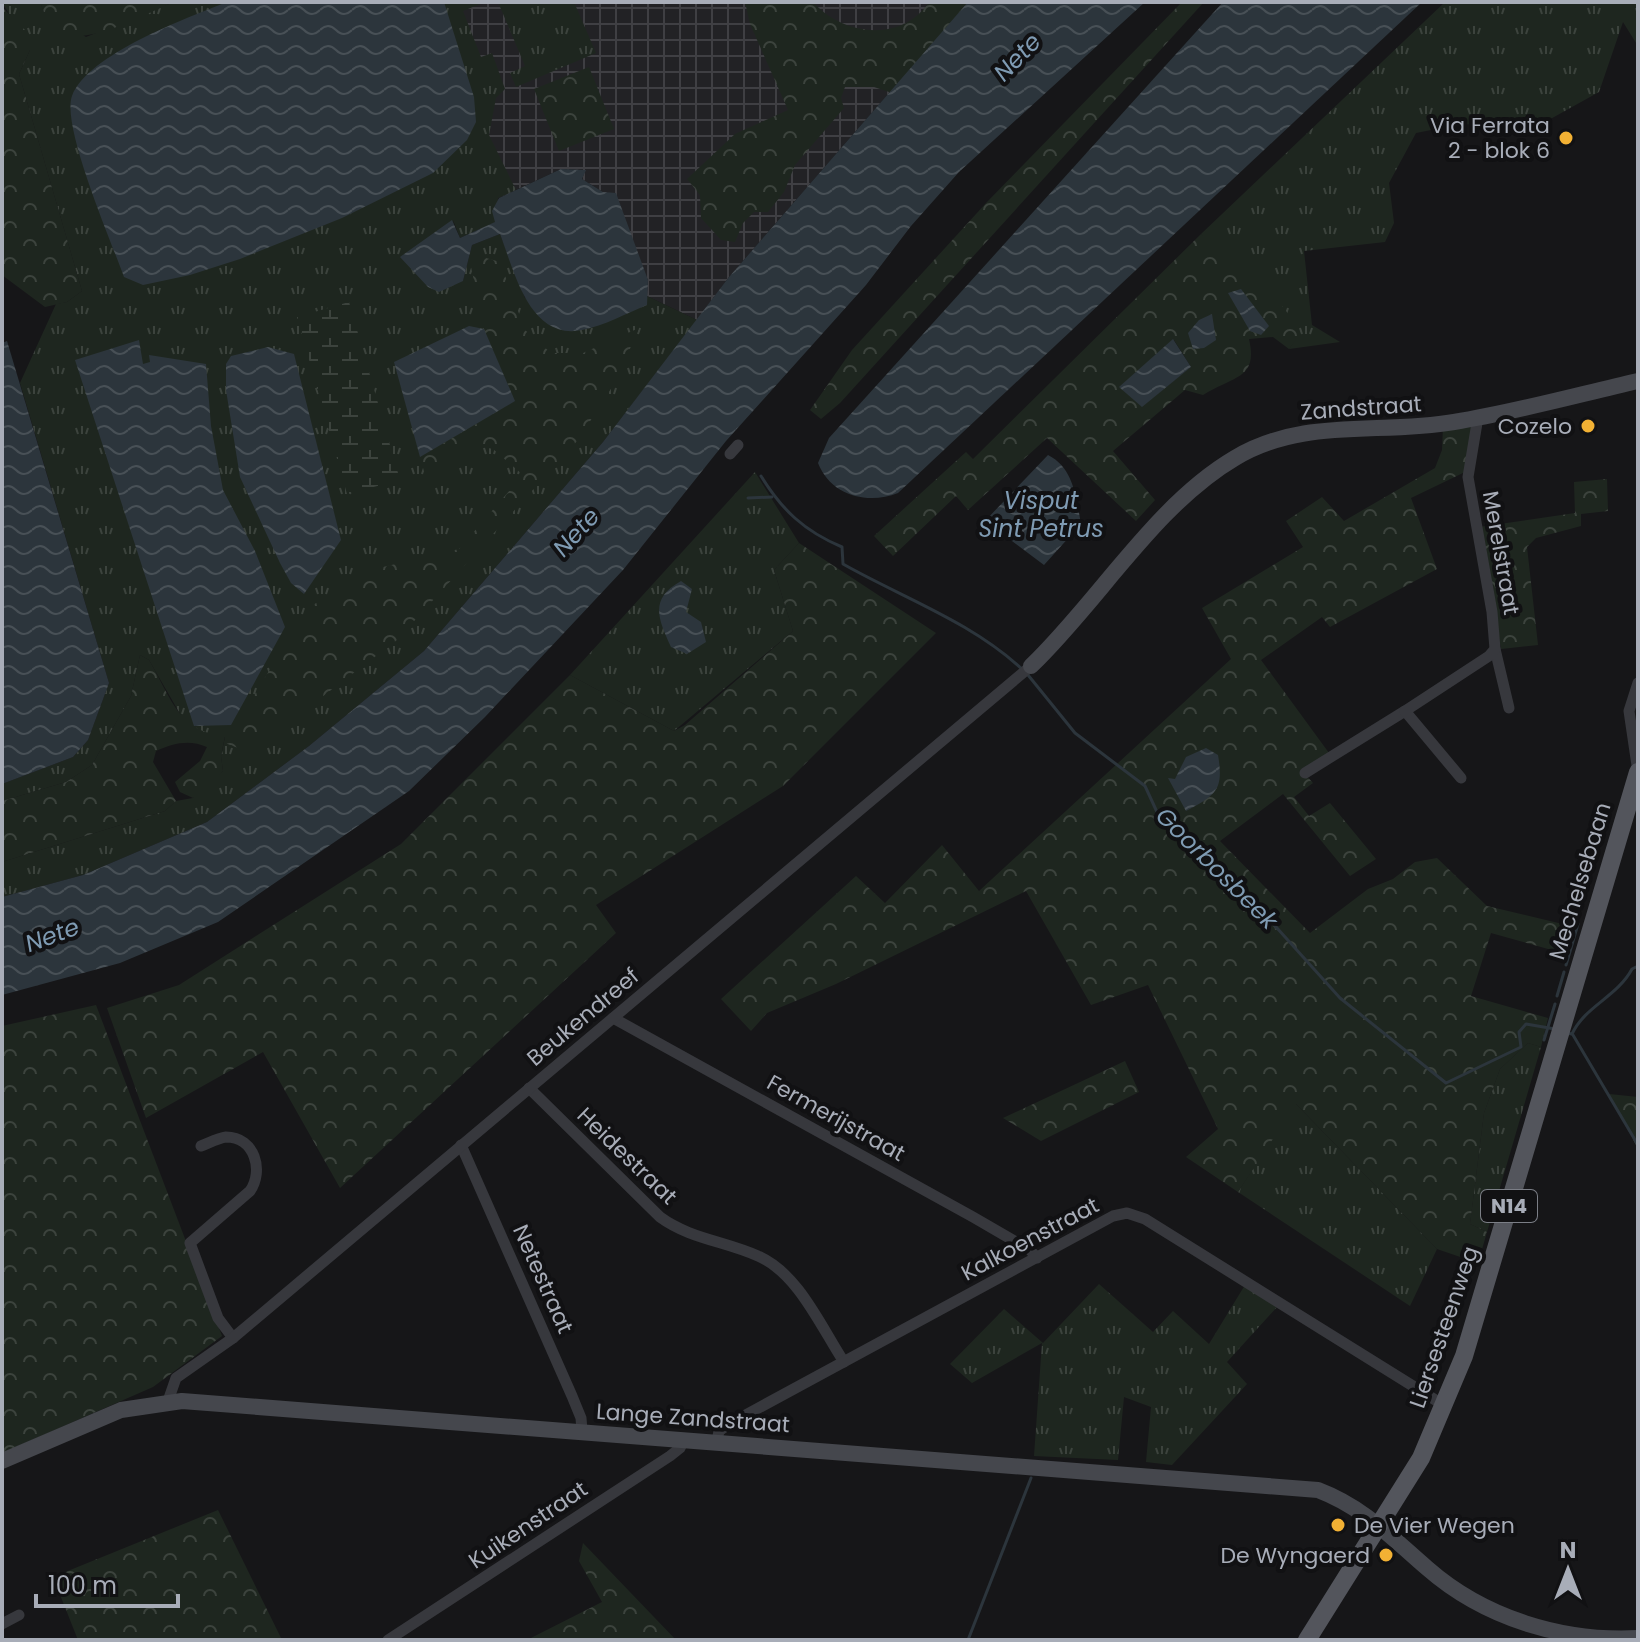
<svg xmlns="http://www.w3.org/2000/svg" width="1640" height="1642" viewBox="0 0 1640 1642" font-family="Poppins,sans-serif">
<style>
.industrial{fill:url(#industrial-grid)}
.grass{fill:url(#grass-tufts)}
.forest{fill:url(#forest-crowns);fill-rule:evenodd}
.wetland{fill:url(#wetland-marsh)}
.water{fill:url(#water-waves)}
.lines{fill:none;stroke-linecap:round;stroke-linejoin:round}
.stream{stroke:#2c353c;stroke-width:3}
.street{stroke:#37383d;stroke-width:11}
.secondary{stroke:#45474d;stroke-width:16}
.primary{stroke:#53555c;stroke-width:18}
.poi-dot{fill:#f2b134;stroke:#111113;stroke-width:3}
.labels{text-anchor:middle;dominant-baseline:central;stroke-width:8;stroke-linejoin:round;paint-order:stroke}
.shield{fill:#111113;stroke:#7b7e86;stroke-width:2}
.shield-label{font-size:20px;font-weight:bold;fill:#a8adb8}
.poi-label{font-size:22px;fill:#a8adb8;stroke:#111113;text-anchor:end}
.street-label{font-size:22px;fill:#a8adb8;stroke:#111113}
.water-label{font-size:24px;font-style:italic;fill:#7f9bb3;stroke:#111113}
</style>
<defs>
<pattern id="industrial-grid" width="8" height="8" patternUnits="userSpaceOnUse" patternTransform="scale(2)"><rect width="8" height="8" fill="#222225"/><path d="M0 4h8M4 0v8" fill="none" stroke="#3f3f43"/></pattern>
<pattern id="grass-tufts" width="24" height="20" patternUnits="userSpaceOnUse" patternTransform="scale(2)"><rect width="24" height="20" fill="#1e261f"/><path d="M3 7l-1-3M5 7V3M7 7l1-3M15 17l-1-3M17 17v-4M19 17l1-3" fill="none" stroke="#3c433d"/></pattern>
<pattern id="forest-crowns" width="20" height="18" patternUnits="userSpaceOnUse" patternTransform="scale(2)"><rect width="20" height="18" fill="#1e261f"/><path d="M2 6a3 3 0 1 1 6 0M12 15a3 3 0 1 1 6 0" fill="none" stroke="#3c433d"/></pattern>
<pattern id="wetland-marsh" width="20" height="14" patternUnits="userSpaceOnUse" patternTransform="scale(2)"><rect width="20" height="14" fill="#1e261f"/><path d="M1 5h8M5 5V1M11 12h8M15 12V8" fill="none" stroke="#3c433d"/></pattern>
<pattern id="water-waves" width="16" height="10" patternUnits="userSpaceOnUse" patternTransform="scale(2)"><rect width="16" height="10" fill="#2c353c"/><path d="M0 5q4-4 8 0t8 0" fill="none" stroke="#485056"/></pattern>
</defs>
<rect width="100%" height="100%" fill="#161618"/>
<!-- industrial -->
<path class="industrial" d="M444,2H968L729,277L697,320L647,296L648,280L603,192L582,179L585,171L561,169L498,198Z"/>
<!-- grass -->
<g class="grass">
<path d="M2,2H40L44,12L86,37L174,2H485L463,11L481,57L492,53L505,89L496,98L489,135L516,190L498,198L496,222L460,238L453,220L463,281L472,245L500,234L525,298L646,305L647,296L697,320L603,442L424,651L309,746L207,822L83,875L2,897V862L165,811L176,801L193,798L223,771L221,756L225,737L201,734L183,719L149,660L140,655L131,696L92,765L66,782L2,801V784L73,757L88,740L109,683L20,383L56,304L67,302L82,291L19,74L30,50Z"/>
<path d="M498,2H574L596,53L516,87L510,73L525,66Z"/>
<path d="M1445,2H1638V46L1623,22L1599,92L1536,127L1461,124L1416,133L1389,183L1394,223L1385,242L1304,251L1312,325L1340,342L1289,349L1299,335L1201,234Z"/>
<path d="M755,472L799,543L774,570L793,631L674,731L570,675Z"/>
<path d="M1528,1043L1541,1047L1487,1232L1470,1224L1484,1113L1500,1069Z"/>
<path d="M1295,1103L1437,1249L1410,1306L1238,1192Z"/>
<path d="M1099,1284L1153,1332L1173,1311L1209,1344L1245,1285L1278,1306L1227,1362L1247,1384L1172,1465L1146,1462L1151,1407L1124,1397L1118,1460L1034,1456L1042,1343L972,1383L950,1364L1004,1309L1043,1343Z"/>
</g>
<!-- forest -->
<g class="forest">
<path d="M40,2H174C146,13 81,51 55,30C48,24 43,10 40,2Z"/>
<path d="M745,2H813C843,36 902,43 929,2H968L892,93L874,87H845L841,98L844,108L795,165L784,192L768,212H754L743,223L735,242L721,240L701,218L700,195L687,179L735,134L788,110L750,24Z"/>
<path d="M1182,2H1204L840,403L821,419L810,410L852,350L987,202Z"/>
<path d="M2,7L29,34L30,50L19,74L82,291L67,302L45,307L2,275Z"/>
<path d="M589,67L614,129L559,151L534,89Z"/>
<path d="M1201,234C1238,260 1281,293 1300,335L1289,349L1273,337L1249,339C1258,379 1235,375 1203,395L1185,390L1113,451L1155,500L1136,521L1047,438L968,510L956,496L893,556L874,536L966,452L973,459ZM1174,340L1191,367L1142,406Z"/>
<path d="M486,258L500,262L525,330L551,353H583L639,328L616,381L578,440L397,640L314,703L268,727L238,748L225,743L307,609L333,592L356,586L383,567L459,549L523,475L493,449L474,445L425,475L420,457L515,401L484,329L470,262Z"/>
<path d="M1473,426L1465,472L1411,498L1437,569L1330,627L1322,617L1261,660L1329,753L1302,771L1313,783L1294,797L1309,816L1330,803L1376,859L1350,876L1283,794L1220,841L1310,933L1368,889L1393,879L1415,862L1437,858L1487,906L1575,927L1566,954L1491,933L1471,996L1548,1018L1541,1047L1528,1043L1500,1069L1484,1113L1470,1224L1487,1232L1478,1263L1437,1249L1296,1104L1238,1192L1186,1157L1218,1129L1148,985L1091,1005L1026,891L836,984L767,1013L751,1031L721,999L856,876L885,903L942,845L979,891L1231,659L1202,608L1303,547L1286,521L1322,497L1344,521L1435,468L1442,450L1443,427Z"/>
<path d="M1607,479L1608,511L1581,514V526L1536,538L1527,547L1538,645L1501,649L1479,527L1575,513L1574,482Z"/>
<path d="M799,543L936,633L783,786L596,905L616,933L340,1188L263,1052L146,1118L107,1008L179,985L401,844L570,675L674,731L685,725L793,631L774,570Z"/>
<path d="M140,655L149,660C171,697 178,732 225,736L221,756L223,771L206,790L193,798L180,792L175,782L200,761L207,747C190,739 173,743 156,751L153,762L176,801L165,811L2,862V801L66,782L92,765L131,696Z"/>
<path d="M96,1005L222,1336L153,1387L2,1453V1026Z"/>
<path d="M1125,1061L1139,1092L1041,1141L1003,1118Z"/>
<path d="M1609,1094L1638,1097V1149Z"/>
<path d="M218,1510L282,1640H78L53,1577Z"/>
<path d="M583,1543L676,1640H527L602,1602L579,1561Z"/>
</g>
<!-- wetland -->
<path class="wetland" d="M349,302L400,480L347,494L297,317Z"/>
<!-- water -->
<g class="water">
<path d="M227,2H444L474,97L476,122L467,140L433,173L342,218L240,259L190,275L143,285L124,277C112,243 61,126 72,96C88,54 187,18 227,2Z"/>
<path d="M968,2H1145L959,172L911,226L866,285L726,441L623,570L485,717L409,791L218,922L120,963L2,995V897L83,875L207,822L309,746L424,651L603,442L729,277Z"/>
<path d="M1223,2H1422L898,493C868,505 831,496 818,463L829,438Z"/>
<path d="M561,169L586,170L582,179L603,192L616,193L648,280L647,305C627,313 604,326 582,330C529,341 514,270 500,234L472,245L463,281L439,292L428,287L400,257L452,220L460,238L495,222L492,211L499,198Z"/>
<path d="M1241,289L1269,326L1261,335L1250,331L1228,293Z"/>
<path d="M1212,314L1216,340L1204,348L1193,349L1188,333L1199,320Z"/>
<path d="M469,326L484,329L515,401L420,457L394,362Z"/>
<path d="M1173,339L1191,367L1142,407L1119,387Z"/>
<path d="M139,340L143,364L150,362L149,355L206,364L211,426L223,490L255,551L285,627L231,725L194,726L75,360Z"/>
<path d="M7,341L109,683L88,740L73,757L2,784V343Z"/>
<path d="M268,347L294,354L341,540L304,594L291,583L280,563L240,477L226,390V364L231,356Z"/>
<path d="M1048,455C1074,468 1076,498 1081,524L1044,565L985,521Z"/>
<path d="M681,581L692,589L686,612L701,622L706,642L687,654L671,647C658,618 649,599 681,581Z"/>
<path d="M1206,748L1218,755C1224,790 1216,795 1186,811L1168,778L1175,779L1186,757Z"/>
</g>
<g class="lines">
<!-- stream -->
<g class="stream">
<path d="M761,476C782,510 804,531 842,547L843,564C903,598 972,622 1023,670"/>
<path d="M748,498L772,497"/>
<path d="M1028,675L1075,733L1145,786L1157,812L1180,828L1232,878L1340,998L1446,1083L1521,1047L1519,1032L1526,1024L1555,1029"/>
<path d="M1566,965L1578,924"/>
<path d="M1557,996L1564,972"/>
<path d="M1566,1033L1572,1034C1585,1006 1617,997 1632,969L1638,966"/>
<path d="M1573,1035L1638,1145"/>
<path d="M1544,1040L1555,1004"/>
<path d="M968,1640L1031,1478"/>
</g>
<!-- street -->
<g class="street">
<path d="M730,454L738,445"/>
<path d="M1495,649L1509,708"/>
<path d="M1638,683L1629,711L1638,772"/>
<path d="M1305,773L1405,711"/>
<path d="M1461,778L1405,711L1489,656L1495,649L1492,612L1468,477L1478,417"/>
<path d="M613,1018L973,1217L1030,1250L1037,1258"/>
<path d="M529,1088L660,1217C690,1239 725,1241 758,1256C798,1273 821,1327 844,1362"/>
<path d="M461,1145L572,1396L581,1418L582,1431"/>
<path d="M201,1146C209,1143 218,1138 226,1137C255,1137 264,1171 250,1191L190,1243L218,1318L233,1338"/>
<path d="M168,1401L176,1378L233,1338L1031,666"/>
<path d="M717,1441L719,1431L729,1424L1113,1216L1127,1213L1145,1219L1445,1406"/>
<path d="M2,1624L19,1615"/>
<path d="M388,1640L670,1456L680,1448L684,1439"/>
</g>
<!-- secondary -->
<g class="secondary">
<path d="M1031,666C1098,602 1155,505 1235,458C1303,417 1379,435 1454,422C1516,412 1577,395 1638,381"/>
<path d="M2,1461L121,1410L182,1401L1318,1490C1363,1507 1391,1537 1427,1568C1484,1618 1562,1642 1638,1638"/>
</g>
<!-- primary -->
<path class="primary" d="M1307,1640L1421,1458L1464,1356L1638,772"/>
</g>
<!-- markers -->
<g class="poi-dot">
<circle cx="1566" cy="138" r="8"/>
<circle cx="1588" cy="426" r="8"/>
<circle cx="1338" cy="1525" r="8"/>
<circle cx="1386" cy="1555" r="8"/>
</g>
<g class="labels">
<!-- shield labels -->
<rect class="shield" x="1481" y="1190" width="56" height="32" rx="6"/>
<g class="shield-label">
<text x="1509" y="1206">N14</text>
</g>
<!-- poi labels -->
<g class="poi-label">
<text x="1550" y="125">Via Ferrata<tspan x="1550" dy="25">2 - blok 6</tspan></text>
<text x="1572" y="426">Cozelo</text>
<text x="1354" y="1525" text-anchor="start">De Vier Wegen</text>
<text x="1370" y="1555">De Wyngaerd</text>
</g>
<!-- street labels -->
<g class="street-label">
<text transform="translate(1361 408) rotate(-4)">Zandstraat</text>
<text transform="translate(1501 553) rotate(80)">Merelstraat</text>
<text transform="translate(1580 881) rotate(-73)">Mechelsebaan</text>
<text transform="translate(583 1017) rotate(-40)">Beukendreef</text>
<text transform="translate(836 1118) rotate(29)">Fermerijstraat</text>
<text transform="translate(627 1156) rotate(44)">Heidestraat</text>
<text transform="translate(1030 1239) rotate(-28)">Kalkoenstraat</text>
<text transform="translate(543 1279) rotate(66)">Netestraat</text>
<text transform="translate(1444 1327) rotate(-71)">Liersesteenweg</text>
<text transform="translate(693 1418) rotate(4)">Lange Zandstraat</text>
<text transform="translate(528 1525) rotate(-34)">Kuikenstraat</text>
</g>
<!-- water labels -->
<g class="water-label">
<text transform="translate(1017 57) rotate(-46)">Nete</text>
<text x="1041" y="500">Visput<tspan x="1041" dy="28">Sint Petrus</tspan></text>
<text transform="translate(576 532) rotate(-48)">Nete</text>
<text transform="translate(1217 868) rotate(45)">Goorbosbeek</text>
<text transform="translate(52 935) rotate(-20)">Nete</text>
</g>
</g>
<!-- border -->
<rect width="1640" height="1642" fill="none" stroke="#a8adb8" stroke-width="8"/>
<!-- north arrow -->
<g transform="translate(1568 1570)" stroke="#111113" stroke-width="6" paint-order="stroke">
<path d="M0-6L14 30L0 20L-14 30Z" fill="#a8adb8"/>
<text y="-12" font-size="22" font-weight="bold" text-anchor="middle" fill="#a8adb8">N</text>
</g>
<!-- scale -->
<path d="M36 1594v12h142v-12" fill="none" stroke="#a8adb8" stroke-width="4"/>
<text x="48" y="1594" font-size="24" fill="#a8adb8" stroke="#111113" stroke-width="6" paint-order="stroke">100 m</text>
</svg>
